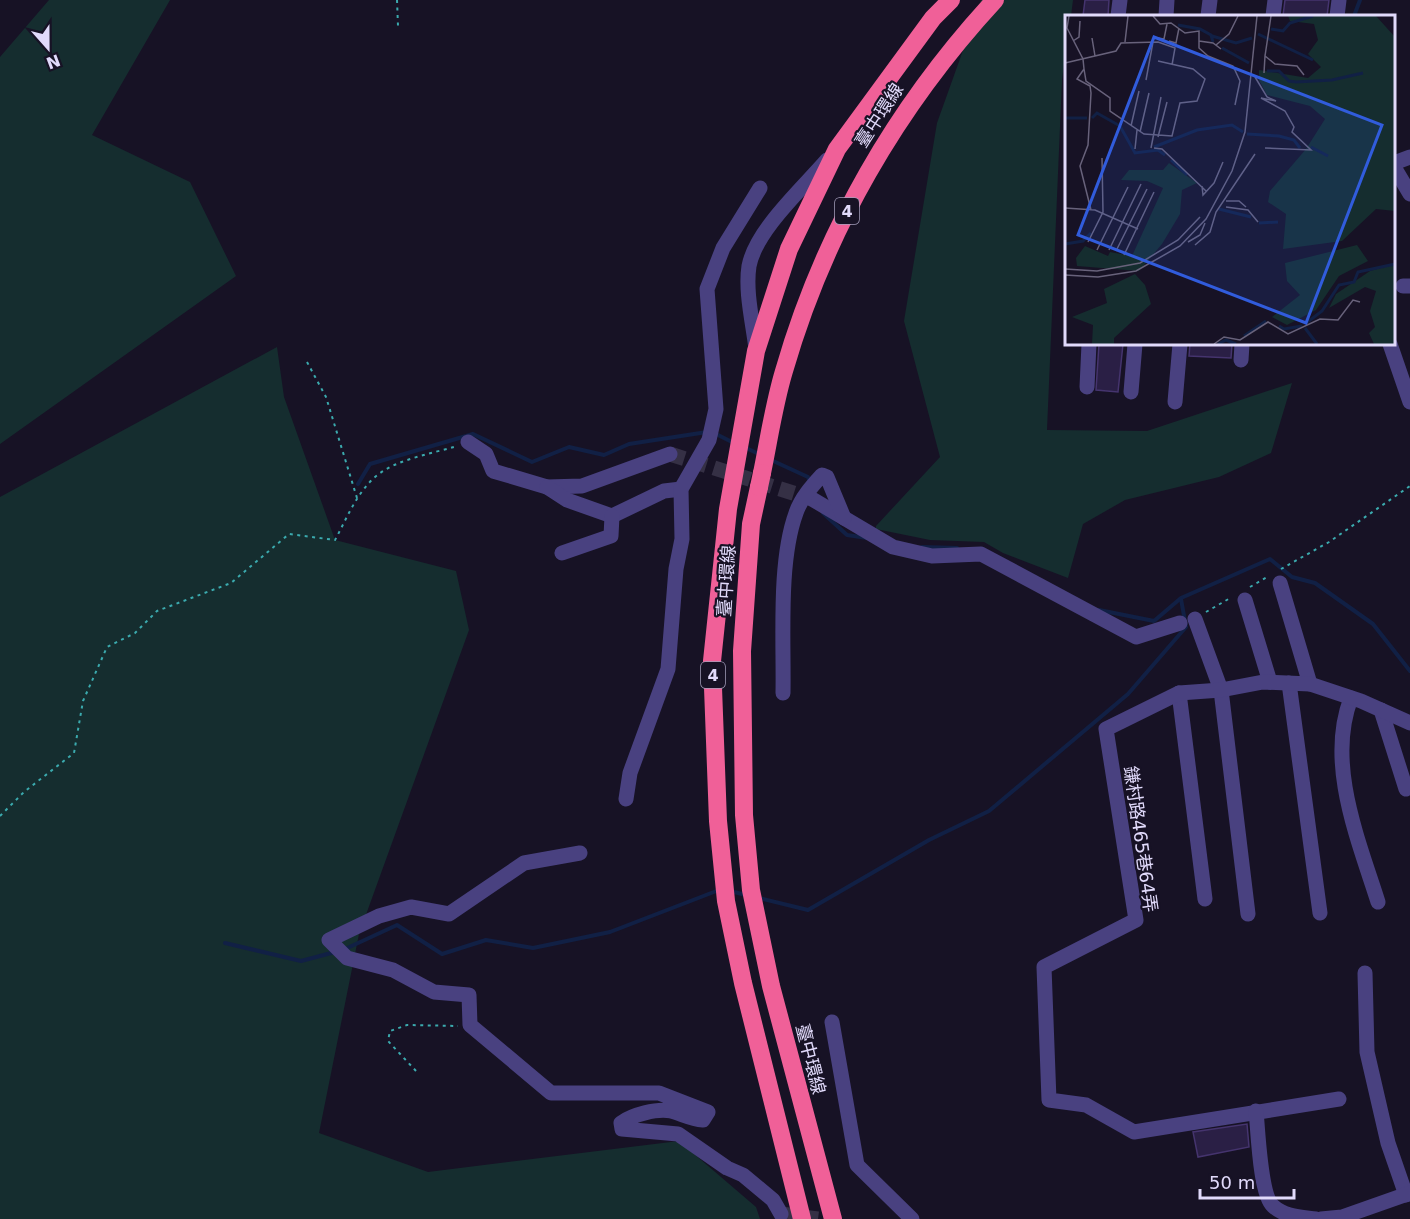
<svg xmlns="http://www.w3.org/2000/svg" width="1410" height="1219" viewBox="0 0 1410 1219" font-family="'DejaVu Sans','Noto Sans TC',sans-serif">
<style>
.green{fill:#152d2f}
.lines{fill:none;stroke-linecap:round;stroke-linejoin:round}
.stream{stroke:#112045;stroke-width:4}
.building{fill:#2a1f45;stroke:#45346e;stroke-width:1.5}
.minor-tunnel{stroke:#353045;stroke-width:15;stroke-dasharray:15 8;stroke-linecap:butt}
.path{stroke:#3baaae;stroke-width:2;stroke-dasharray:3 4.5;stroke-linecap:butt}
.minor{stroke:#494180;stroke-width:15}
.highway{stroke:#f06098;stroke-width:18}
.highway-bridge{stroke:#f06098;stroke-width:18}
.labels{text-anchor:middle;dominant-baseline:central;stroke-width:4.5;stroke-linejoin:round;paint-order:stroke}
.shield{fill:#171225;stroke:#a49ebb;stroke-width:1.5}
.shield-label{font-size:16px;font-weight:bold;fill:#e1dafb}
.street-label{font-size:18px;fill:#e1dafb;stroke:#171225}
.inset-river{fill:none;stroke:#112045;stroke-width:3}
.inset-road{fill:none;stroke:#68627b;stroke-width:1.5}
.view{fill:#315cdc;fill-opacity:0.15;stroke:#315cdc;stroke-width:3}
.inset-edge{fill:none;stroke:#e1dafb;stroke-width:3}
</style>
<rect width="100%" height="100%" fill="#171225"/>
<!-- green -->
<g class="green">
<path d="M49,0H170L92,135L190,182L236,276L0,444V57Z"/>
<path d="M981,0H1073L1071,16H1066V49L1062,80L1047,430L1147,431L1292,383L1271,453L1219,477L1125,500L1083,524L1068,578L1003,553L984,542L930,540L876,529V526L940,457L904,321L937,123Z"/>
<path d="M277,347L284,397L335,540L456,571L469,630L359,934L319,1133L428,1172L679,1141L756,1207L760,1219H0V497Z"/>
</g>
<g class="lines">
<!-- stream -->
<g class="stream">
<path d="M1354,16L1360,0"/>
<path d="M714,433L734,443"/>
<path d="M744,447L761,455"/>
<path d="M771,460L808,477L810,482"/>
<path d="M358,484L370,464L473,434L532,462L569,447L604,455L629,444L707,432"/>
<path d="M823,513L847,535L867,538"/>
<path d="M922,547L957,548"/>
<path d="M1099,610L1154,621L1181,598L1270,559L1292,577L1315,583L1373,624L1410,671"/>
<path d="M730,891L746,895"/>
<path d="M759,898L808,910L929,840L989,811L1128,694L1186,627L1181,599"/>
<path d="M225,943L301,961L335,952"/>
<path d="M343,950L397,925L442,954L486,940L533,948L610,932L719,890"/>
</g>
</g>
<!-- building -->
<g class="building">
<path d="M1085,0H1109L1108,16H1083Z"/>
<path d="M1285,0H1329L1327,16H1283Z"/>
<path d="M1099,344H1123L1118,392L1096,390Z"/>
<path d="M1190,344H1232L1231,358L1189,356Z"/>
<path d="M1247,1124L1249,1147L1198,1157L1193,1132Z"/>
</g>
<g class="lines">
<!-- minor-tunnel -->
<g class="minor-tunnel">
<path d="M670,454L812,499"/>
<path d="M781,1214L818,1219"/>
</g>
<!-- path -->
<g class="path">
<path d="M397,0L398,26"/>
<path d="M307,362L326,397L357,498"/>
<path d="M1281,569L1329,542L1410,486"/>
<path d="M1250,587L1269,576"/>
<path d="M1206,612L1232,597"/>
<path d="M0,816L24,792L74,753L83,701L107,647L135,633L157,611L231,583L289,534L335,540C347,518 356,494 375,477C396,459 431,454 457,446"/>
<path d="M416,1071L388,1041L390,1031L407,1025L458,1026"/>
</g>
<!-- minor -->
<g class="minor">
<path d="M1118,16L1120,0"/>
<path d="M1166,16L1167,0"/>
<path d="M1208,16L1210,0"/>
<path d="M1273,16L1275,0"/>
<path d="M1337,16L1339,0"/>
<path d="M1394,163L1410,157"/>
<path d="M1394,167L1410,194"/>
<path d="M1403,286H1410"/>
<path d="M1390,344L1410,402"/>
<path d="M756,349C753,323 745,292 749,266C756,230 803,188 827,160"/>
<path d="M1241,360L1242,344"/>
<path d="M1087,387L1089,344"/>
<path d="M1131,392L1135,344"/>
<path d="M1175,402L1180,344"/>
<path d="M468,442L486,454L493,471L547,487L582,486L670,454"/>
<path d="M547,487L567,500L612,516L664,491L681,489"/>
<path d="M812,499L893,547L932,556L981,554L1136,637L1180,623"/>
<path d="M562,553L611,536L612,516"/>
<path d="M1280,583L1310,684"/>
<path d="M1245,600L1270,682"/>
<path d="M1195,619L1221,690L1248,914"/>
<path d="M1289,683L1320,913"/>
<path d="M783,693C784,640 778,562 796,513C801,498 812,486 822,475L827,477L844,518"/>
<path d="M1179,693L1205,899"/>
<path d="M1351,698C1326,763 1358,839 1378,902"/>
<path d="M1381,710L1406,789"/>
<path d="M626,799L630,773L668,669L676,569L682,539L681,489L709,440L716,409L707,289L723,248L760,188"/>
<path d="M580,853L524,863L449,914L411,907L379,916L329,940L347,958L393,970L434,992L469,995L470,1025L551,1093H659L708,1112L703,1120C691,1119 682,1114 671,1111C657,1108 632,1115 621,1123L622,1129L678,1134L727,1168L743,1175L773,1200L781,1214"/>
<path d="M1365,973L1367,1052L1388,1143L1406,1195"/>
<path d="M832,1022L857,1165L912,1219"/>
<path d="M1339,1099L1134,1132L1086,1105L1049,1100L1044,967L1136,920L1106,729L1179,693L1221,690L1263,682L1310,684L1361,701L1410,723"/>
<path d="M1256,1111C1258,1129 1260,1195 1273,1206C1285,1217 1301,1217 1316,1219"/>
<path d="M1321,1219L1342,1217L1410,1193"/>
</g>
<!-- highway -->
<g class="highway">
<path d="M762,473C769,439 774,404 784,371C824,232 897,106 995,0"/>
<path d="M759,487L751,524L742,651L744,815L751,890L771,986L833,1219"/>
<path d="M802,1219L743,983L726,901L718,821L712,661L728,509L756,351L789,249L837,149L933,18L951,0"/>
</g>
<!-- highway-bridge -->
<path class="highway-bridge" d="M759,487L762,473"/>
</g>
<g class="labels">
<!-- shield labels -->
<g class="shield">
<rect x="835" y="198" width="24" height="26" rx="4.5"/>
<rect x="701" y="662" width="24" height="26" rx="4.5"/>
</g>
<g class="shield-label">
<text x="847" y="211">4</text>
<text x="713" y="675">4</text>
</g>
<!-- street labels -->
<g class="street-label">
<text transform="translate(879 115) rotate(-57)">臺中環線</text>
<text transform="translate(726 581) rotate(-86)">臺中環線</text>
<text transform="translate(1141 839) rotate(82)">鎌村路465巷64弄</text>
<text transform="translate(811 1059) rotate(76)">臺中環線</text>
</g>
</g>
<!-- overview -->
<g transform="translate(1065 15)">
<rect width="330" height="330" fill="#171225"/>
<path d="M223,1H311L330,22V196L311,194L277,226L218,234L221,199L203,187L205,176L241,134L260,104L245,91L202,80L194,65V55L243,63L256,52L243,39L253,25L249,9L225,6ZM104,148L132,168L117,175L115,199L97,229L74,256L12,251L11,243L20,231L43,241L45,237L67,241L98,173L82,166L56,165L64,155H98ZM292,230L303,246L274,261L251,295L222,310L207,302L235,280L222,266L220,248ZM330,249V329H309L304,318L310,312L305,296L311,276L300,272L264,293L271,279L305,256ZM70,259L80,270L86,289L49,323V329H27L28,310L7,302L42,288L39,274Z" fill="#152d2f"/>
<path class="inset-river" d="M113,10L135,14L146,20L148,27M206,14L218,16L225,8L248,1M193,19L248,45M147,21L171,28L187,23M157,33L184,48M202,56H214L224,66L231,67L267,65L298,58M0,103H22M27,103L32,98L55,111L70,138L93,135L100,140M182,119L214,121L229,125L235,133M89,132L132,115L167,110L178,117M246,132L263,141M106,145L122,160M154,194L186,202M194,208L213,207M0,229L18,226L26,218M240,309L257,296L274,270L289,267L293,257L330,249M214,311L219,314L237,311M240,313L252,329M179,321L201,306M153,329L161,325L171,329"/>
<path class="inset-road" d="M4,1L2,13L18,44L19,54L12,64L25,71L26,78L23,130L15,151L26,195M88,1L95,9L106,8L120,18L134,16V33L143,41L168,51L175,66L170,90M27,23L30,41M93,23L99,24L102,9M8,26L14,22L15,6M104,26L111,28L114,13M134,26L148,28L156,34M60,27L63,1M151,30L164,19L173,1M200,41L206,1M0,48L51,36L56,28L93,27L110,33L107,50M19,54L21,66L45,83V96L79,119L107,121L115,88L132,86L140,64L128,54L93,46M199,58L200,41L210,49L232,51L239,60M190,62L202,82L211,86L196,83L220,96L229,112L227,117L246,135L200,133M81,65L88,27M66,111L74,76M75,117L84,78M93,122L102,87M86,133L96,82M89,133L97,134L141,176M70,134L72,115M137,171L138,180L149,168L158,147M161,186H174L181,192M161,192L183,195L193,207M0,193L30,195L73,214M23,227L38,197L37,143M123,227L135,220L140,208M130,230L145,217L151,197L190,139M32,235L63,172M44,235L76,169M51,236L82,174M59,240L89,177M0,254L32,256L75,248L113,225L135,202M0,260L33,262L71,256L115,231L141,204L167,156L180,117L192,1M149,329L159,322L175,325L203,307L223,319L255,304L273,305L288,285L295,287"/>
<path class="view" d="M89,22L317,110L241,308L13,220Z"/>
<rect width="330" height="330" class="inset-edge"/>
</g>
<!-- north arrow -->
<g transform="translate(48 48) rotate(159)" stroke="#171225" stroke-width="4.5" paint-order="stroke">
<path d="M0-4.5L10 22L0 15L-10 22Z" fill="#e1dafb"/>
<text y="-9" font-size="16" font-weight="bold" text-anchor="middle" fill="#e1dafb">N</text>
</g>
<!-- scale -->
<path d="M1200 1189v9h94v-9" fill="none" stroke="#e1dafb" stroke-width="3"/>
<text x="1209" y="1189" font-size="18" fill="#e1dafb" stroke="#171225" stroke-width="4.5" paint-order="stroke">50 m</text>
</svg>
